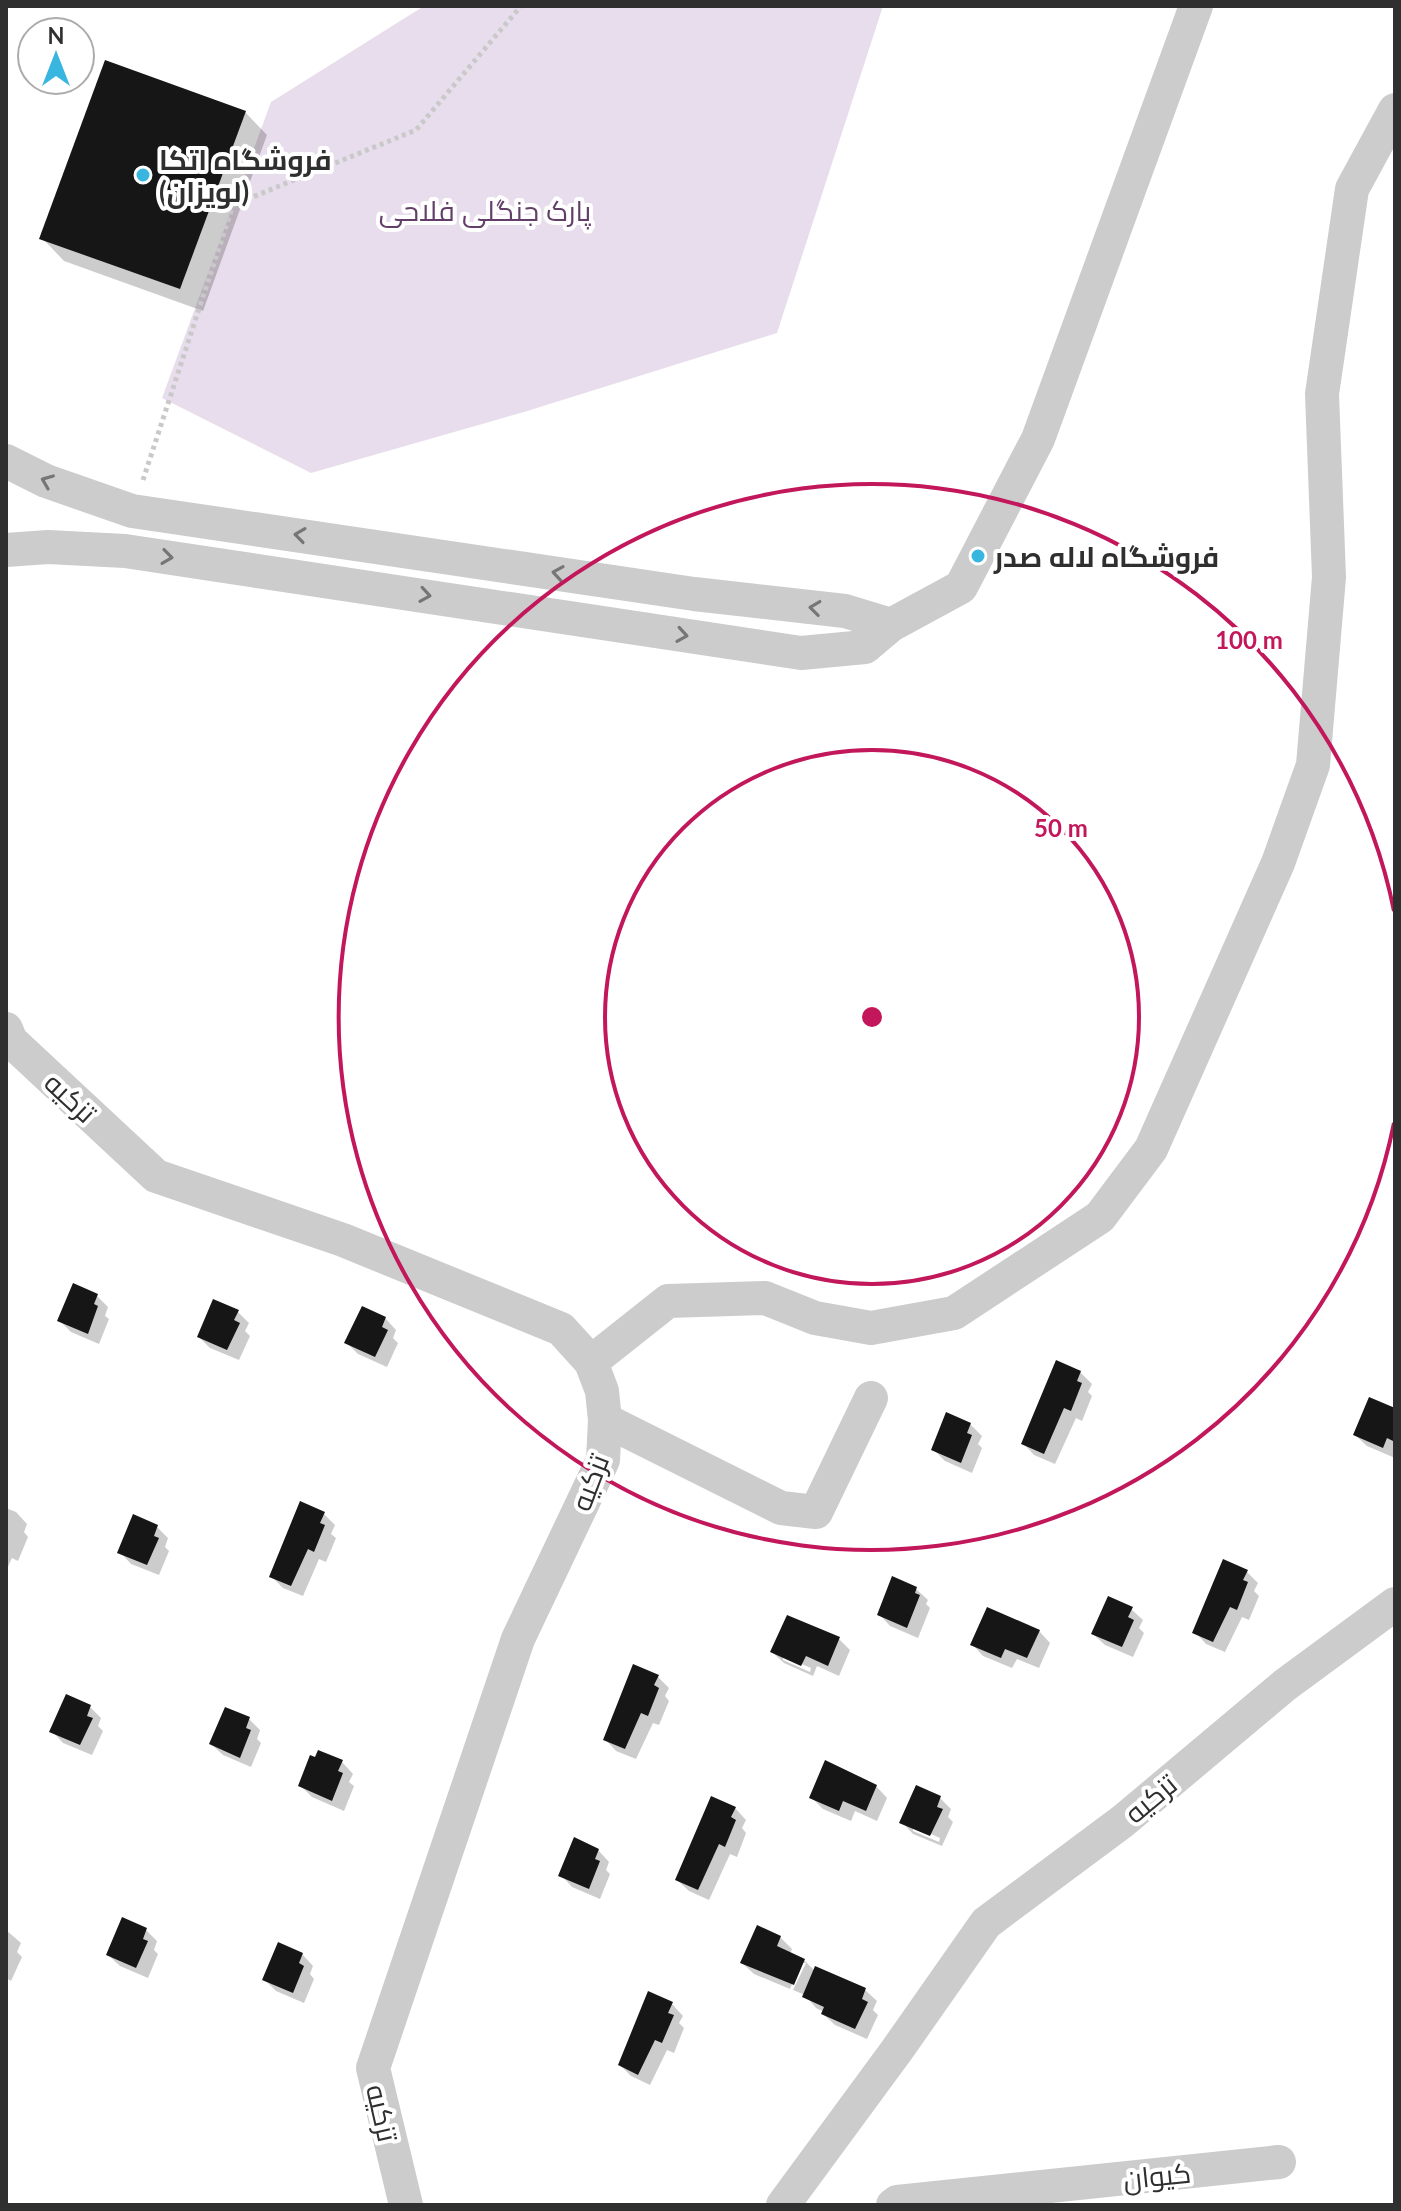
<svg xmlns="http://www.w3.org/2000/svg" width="1401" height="2211" viewBox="0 0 1401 2211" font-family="Lato,Cairo,sans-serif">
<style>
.green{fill:#e8ddec}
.shadow{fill:#0003;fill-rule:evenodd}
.building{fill:#161616}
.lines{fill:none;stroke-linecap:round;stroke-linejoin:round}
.path{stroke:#c9c9c9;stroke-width:5;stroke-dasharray:4 4;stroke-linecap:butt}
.minor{stroke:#ccc;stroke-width:34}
.oneway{stroke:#767676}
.ring{fill:none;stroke:#c2185b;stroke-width:4}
.poi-dot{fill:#38b6df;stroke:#fff;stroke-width:3}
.labels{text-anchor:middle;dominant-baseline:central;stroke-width:8;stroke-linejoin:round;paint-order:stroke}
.poi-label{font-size:28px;font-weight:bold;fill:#2f2f2f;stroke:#fff;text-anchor:start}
.park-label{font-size:28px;fill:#633e69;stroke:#fff}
.street-label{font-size:28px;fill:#2f2f2f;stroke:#fff}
.centre{fill:#c2185b;stroke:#fff;stroke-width:4}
.ring-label{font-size:24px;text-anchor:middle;font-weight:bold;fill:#c2185b;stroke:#fff;stroke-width:8;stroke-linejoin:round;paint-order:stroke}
</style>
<rect width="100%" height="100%" fill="#fff"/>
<!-- green -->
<path class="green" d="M424,6H883L777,333L524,412L311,473L162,398L271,102Z"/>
<!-- shadow -->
<g class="shadow">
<path d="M245,112L267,135L203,311L64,261L42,238Z"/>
<path d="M97,1296L108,1307L105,1316L109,1319L99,1344L71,1332L60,1321Z"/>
<path d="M237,1311L249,1323L245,1331L250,1336L239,1360L210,1348L199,1337Z"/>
<path d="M385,1318L396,1330L393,1338L398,1343L387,1367L358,1354L347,1343Z"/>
<path d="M1080,1372L1092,1384L1088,1392L1092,1396L1082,1421L1076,1418L1055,1464L1034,1455L1023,1443Z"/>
<path d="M1395,1412V1458L1367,1446L1355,1435Z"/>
<path d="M970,1424L982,1436L978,1444L982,1448L972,1473L945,1461L933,1449Z"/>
<path d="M6,1508L16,1512L27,1524L24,1532L28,1537L18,1561L12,1558L6,1571Z"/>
<path d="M324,1514L335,1525L331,1534L336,1538L326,1562L319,1559L303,1596L283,1588L271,1576Z"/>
<path d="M157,1527L168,1538L165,1547L169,1551L159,1575L131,1564L120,1552Z"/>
<path d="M1247,1572L1258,1583L1254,1591L1259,1596L1249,1620L1242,1617L1225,1652L1206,1644L1195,1632Z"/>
<path d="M916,1589L928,1600L926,1604L930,1608L918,1638L890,1626L879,1614Z"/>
<path d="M1131,1609L1143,1620L1139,1628L1144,1633L1133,1657L1105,1645L1093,1634Z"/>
<path d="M1039,1631L1050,1643L1039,1668L1017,1659L1012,1668L983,1656L972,1644Z"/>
<path d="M839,1639L850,1650L839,1676L817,1666L813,1676L784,1663L772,1652ZM783,1656L811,1668L810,1672L783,1660Z"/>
<path d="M657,1676L669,1688L665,1696L669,1701L659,1725L653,1723L636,1759L616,1751L605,1739Z"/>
<path d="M90,1707L101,1718L98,1726L103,1731L92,1755L63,1743L52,1731Z"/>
<path d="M249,1719L260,1730L257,1739L261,1743L251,1767L223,1755L211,1744Z"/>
<path d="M342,1762L353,1774L349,1782L354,1786L344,1811L312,1797L300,1785Z"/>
<path d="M876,1786L887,1798L877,1821L855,1811L851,1821L823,1809L812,1798Z"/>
<path d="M940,1798L951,1809L948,1817L953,1822L942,1846L913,1834L902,1822ZM913,1826L940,1838L939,1842L913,1831Z"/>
<path d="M735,1808L746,1820L742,1828L746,1833L737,1857L730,1854L709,1900L689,1891L677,1880Z"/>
<path d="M598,1850L609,1862L606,1870L610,1874L600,1899L572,1887L561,1875Z"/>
<path d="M6,1930L21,1943L17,1952L22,1957L11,1981L6,1978Z"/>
<path d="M146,1930L157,1941L154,1950L158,1954L148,1978L120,1966L108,1955Z"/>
<path d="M780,1937L792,1949L790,1954L804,1960L815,1971L865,1990L877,2001L873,2010L878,2015L867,2039L835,2025L823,2014L824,2012L816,2008L805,1995L793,1990L806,1963H801L790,1989L754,1974L742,1963Z"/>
<path d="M302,1954L313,1966L310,1974L314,1979L304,2003L276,1991L264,1979Z"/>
<path d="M672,2004L683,2016L679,2023L684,2028L674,2053L667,2050L650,2085L631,2076L620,2065Z"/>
</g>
<!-- building -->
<g class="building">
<path d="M105,60L246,111L180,289L39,239Z"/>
<path d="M73,1283L98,1294L94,1304L98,1306L88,1334L57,1321Z"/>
<path d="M213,1299L239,1310L234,1320L240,1323L227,1350L197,1337Z"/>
<path d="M362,1306L386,1317L382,1327L388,1330L375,1357L344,1343Z"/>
<path d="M1056,1360L1081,1371L1077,1381L1082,1383L1071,1411L1064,1408L1044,1454L1021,1444Z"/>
<path d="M1369,1397L1395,1408V1442L1387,1438L1383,1448L1353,1435Z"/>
<path d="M946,1412L971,1423L967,1433L972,1435L961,1463L931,1450Z"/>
<path d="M300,1501L325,1512L320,1523L325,1525L314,1552L308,1549L291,1586L269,1577Z"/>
<path d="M133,1514L158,1525L154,1536L159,1538L147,1565L117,1553Z"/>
<path d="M1223,1559L1248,1570L1243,1580L1248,1582L1237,1610L1230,1607L1213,1642L1192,1633Z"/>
<path d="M892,1576L917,1587L915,1593L920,1595L907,1628L877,1615Z"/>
<path d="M1108,1596L1133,1607L1128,1617L1134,1620L1122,1647L1091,1634Z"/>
<path d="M987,1607L1040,1630L1027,1658L1005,1649L1001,1658L970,1645Z"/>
<path d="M787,1615L840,1637L828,1666L806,1656L801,1666L770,1652Z"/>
<path d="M633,1664L659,1675L654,1685L659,1688L648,1716L641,1713L625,1749L603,1740Z"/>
<path d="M66,1694L91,1705L87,1716L93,1718L80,1745L49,1732Z"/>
<path d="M225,1707L250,1717L246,1728L251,1730L240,1758L209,1744Z"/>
<path d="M318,1750L343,1760L338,1771L343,1773L332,1801L298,1786L310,1755L315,1757Z"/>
<path d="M825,1760L877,1785L866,1811L843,1801L839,1811L809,1798Z"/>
<path d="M916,1785L941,1796L937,1807L943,1809L930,1836L899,1823Z"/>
<path d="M711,1796L736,1807L731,1817L736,1820L725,1847L719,1844L698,1890L675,1880Z"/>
<path d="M574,1837L599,1849L595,1859L600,1861L589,1889L558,1876Z"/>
<path d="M122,1917L147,1928L143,1939L148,1941L136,1968L106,1955Z"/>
<path d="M757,1925L781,1936L777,1946L805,1959L794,1985L740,1963Z"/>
<path d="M278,1942L303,1953L299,1963L304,1966L293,1993L262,1980Z"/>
<path d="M815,1966L866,1988L862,1999L868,2002L855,2029L821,2014L824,2007L802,1997Z"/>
<path d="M648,1991L673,2002L668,2013L674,2015L662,2043L655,2040L638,2075L618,2065Z"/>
</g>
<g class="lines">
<!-- path -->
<path class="path" d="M143,480L233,205L416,130L521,6"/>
<!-- minor -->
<g class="minor">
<path d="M6,461L46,481L132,511L694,594L845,611L891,625"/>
<path d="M6,550L48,547L125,551L801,653L865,647L891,625L961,587L1038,439L1196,6"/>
<path d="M6,1029L11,1041L156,1176L343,1240L561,1329L591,1362L602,1391L605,1420L603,1460L518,1639L373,2068L406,2205"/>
<path d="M591,1362L668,1301L765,1298L815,1318L871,1328L954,1313L1100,1217L1151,1149L1278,863L1313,765L1329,577L1322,394L1352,189L1395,110"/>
<path d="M605,1420L781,1508L816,1512L871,1398"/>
<path d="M783,2205L897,2050L986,1923L1123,1821L1285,1685L1395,1604"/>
<path d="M893,2205L897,2202L1279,2162"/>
</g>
</g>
<!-- one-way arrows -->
<defs><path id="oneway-chevron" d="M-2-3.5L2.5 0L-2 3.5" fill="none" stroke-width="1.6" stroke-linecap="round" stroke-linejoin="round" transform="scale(2)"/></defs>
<g class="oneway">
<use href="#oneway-chevron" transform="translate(47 481) rotate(-158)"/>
<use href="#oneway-chevron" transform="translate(300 535) rotate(-172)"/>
<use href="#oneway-chevron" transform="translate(167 557) rotate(8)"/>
<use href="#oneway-chevron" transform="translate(558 573) rotate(-171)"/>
<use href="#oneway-chevron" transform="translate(425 595) rotate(9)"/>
<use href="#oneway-chevron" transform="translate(815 608) rotate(-173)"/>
<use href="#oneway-chevron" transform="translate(682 635) rotate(9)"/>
</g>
<!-- distance rings -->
<g class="ring">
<circle cx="872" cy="1017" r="267"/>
<path d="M1394 1123A533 533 0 1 1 1394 911"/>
</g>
<!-- markers -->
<g class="poi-dot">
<circle cx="143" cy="175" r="8"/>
<circle cx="978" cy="556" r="8"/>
</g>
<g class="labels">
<!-- poi labels -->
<g class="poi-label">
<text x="159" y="159">فروشگاه اتکا<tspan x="159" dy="32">(لویزان)</tspan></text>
<text x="994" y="556">فروشگاه لاله صدر</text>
</g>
<!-- park labels -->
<g class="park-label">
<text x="485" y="210">پارک جنگلی فلاحی</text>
</g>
<!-- street labels -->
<g class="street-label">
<text transform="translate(71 1097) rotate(43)">تزکیه</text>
<text transform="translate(589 1482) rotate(-69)">تزکیه</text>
<text transform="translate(1150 1798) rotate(-40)">تزکیه</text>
<text transform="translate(383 2113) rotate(77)">تزکیه</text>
<text transform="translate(1157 2175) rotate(-6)">کیوان</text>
</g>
</g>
<circle cx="872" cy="1017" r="12" class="centre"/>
<g class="ring-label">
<text x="1249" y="649">100 m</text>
<text x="1061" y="837">50 m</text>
</g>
<!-- border -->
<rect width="1401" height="2211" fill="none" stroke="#2f2f2f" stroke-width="16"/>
<!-- north arrow -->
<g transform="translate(56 56)"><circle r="38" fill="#ffffff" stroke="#acacac" stroke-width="2"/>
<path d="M0-6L14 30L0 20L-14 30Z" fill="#38b6df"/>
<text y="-12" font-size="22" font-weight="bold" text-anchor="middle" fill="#2f2f2f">N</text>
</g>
</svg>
